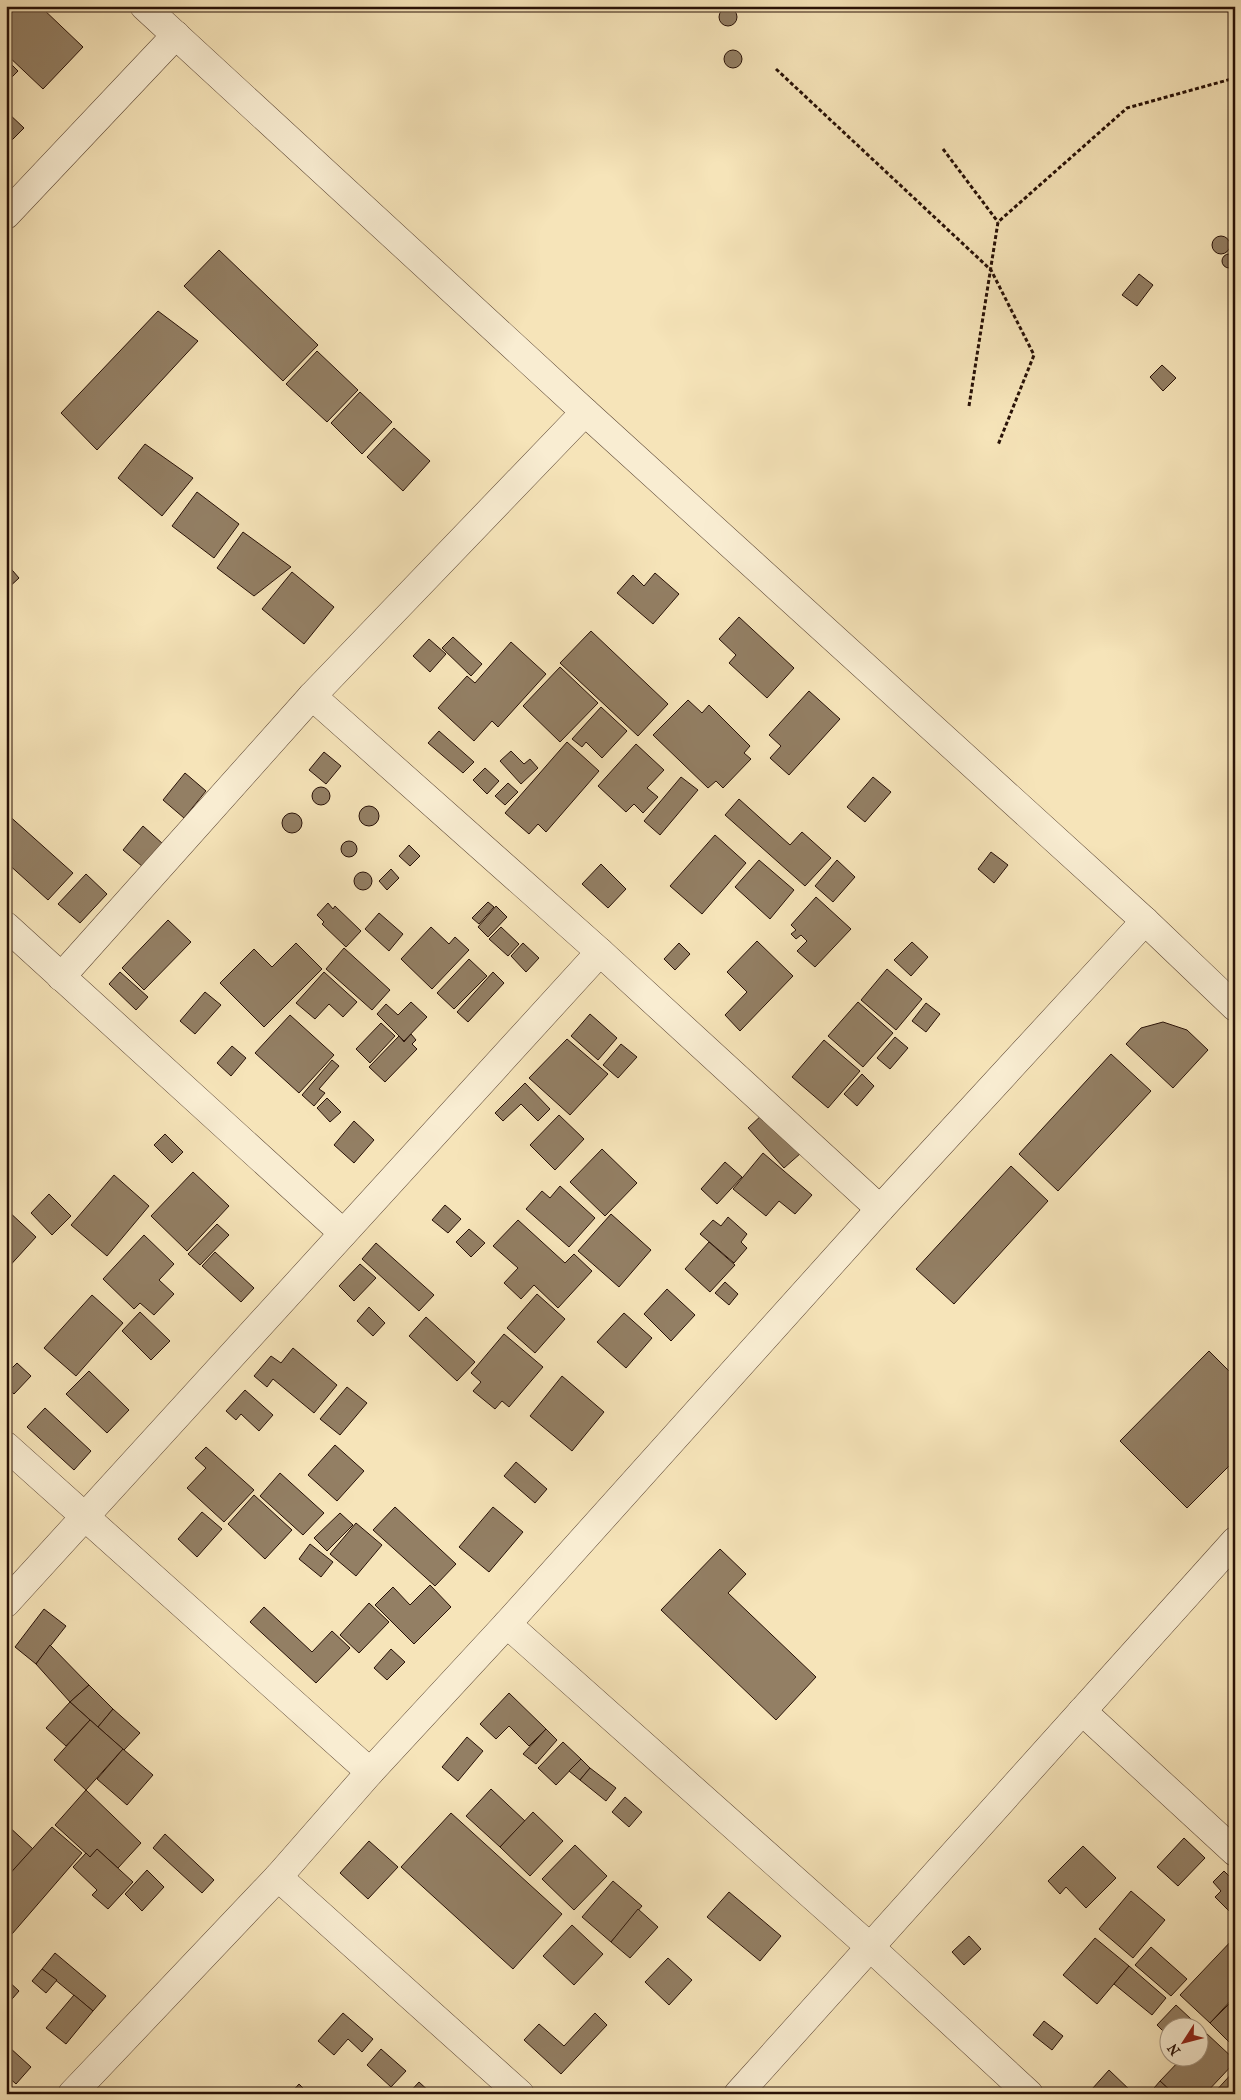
<svg xmlns="http://www.w3.org/2000/svg" width="1241" height="2100" viewBox="0 0 1241 2100" font-family="'IM FELL French Canon',serif">
<style>
.building{fill:#937f64;stroke:#281107}
.lines{fill:none;stroke-linecap:round;stroke-linejoin:round}
.minor-casing{stroke:#5c4634;stroke-width:29}
.path{stroke:#281107;stroke-width:3;stroke-dasharray:4 2.5;stroke-linecap:butt}
.minor{stroke:#f9edd2;stroke-width:28}
</style>
<rect width="100%" height="100%" fill="#f6e4b9"/>
<filter id="stains"><feTurbulence type="fractalNoise" baseFrequency=".004" numOctaves="4"/><feColorMatrix values="0 0 0 0 .2 0 0 0 0 .09 0 0 0 0 .02 0 0 0 .5 -.17"/></filter>
<radialGradient id="worn" r=".72"><stop offset=".6" stop-color="#630" stop-opacity="0"/><stop offset="1" stop-color="#630" stop-opacity=".3"/></radialGradient>
<!-- building -->
<g class="building">
<path d="M6,6H40L83,47L43,89L6,54Z"/>
<circle cx="728" cy="17" r="9"/>
<circle cx="733" cy="59" r="9"/>
<path d="M6,59L18,71L6,83Z"/>
<path d="M7,112L24,128L6,146V113Z"/>
<circle cx="1221" cy="245" r="9"/>
<path d="M219,250L318,345L283,381L184,286Z"/>
<circle cx="1229" cy="261" r="7"/>
<path d="M1139,274L1153,285L1137,306L1122,295Z"/>
<path d="M158,311L198,341L97,450L61,413Z"/>
<path d="M317,351L358,390L327,422L286,384Z"/>
<path d="M1162,365L1176,378L1163,391L1150,377Z"/>
<path d="M360,392L392,422L362,454L331,423Z"/>
<path d="M394,428L430,461L403,491L367,457Z"/>
<path d="M145,444L193,478L162,516L118,478Z"/>
<path d="M197,492L239,524L214,558L172,526Z"/>
<path d="M243,532L291,567L254,596L217,568Z"/>
<path d="M6,563L19,578L6,590Z"/>
<path d="M292,572L334,607L304,644L262,609Z"/>
<path d="M655,573L679,594L653,624L617,593L633,575L644,586Z"/>
<path d="M739,617L794,668L767,698L729,663L736,655L719,639Z"/>
<path d="M591,631L668,704L638,736L560,663Z"/>
<path d="M453,637L482,664L471,676L442,648Z"/>
<path d="M429,639L446,654L430,672L413,656Z"/>
<path d="M511,642L546,674L498,727L492,721L474,741L438,708L467,676L475,683Z"/>
<path d="M560,667L598,703L560,742L523,706Z"/>
<path d="M809,691L840,719L789,775L770,758L781,746L769,735Z"/>
<path d="M688,700L702,713L709,705L750,746L744,753L751,759L723,788L716,781L708,788L653,735Z"/>
<path d="M601,707L627,731L602,758L586,742L582,747L572,739Z"/>
<path d="M439,731L474,762L463,773L428,743Z"/>
<path d="M567,742L599,771L546,832L538,824L529,834L505,813Z"/>
<path d="M636,744L664,770L647,788L658,797L643,813L634,804L626,812L598,786Z"/>
<path d="M511,751L524,764L530,759L538,768L521,784L500,761Z"/>
<path d="M324,752L341,766L326,784L309,770Z"/>
<path d="M485,768L499,781L487,794L473,780Z"/>
<path d="M185,773L206,791L184,818L163,800Z"/>
<path d="M681,777L698,790L660,835L644,821Z"/>
<path d="M873,777L891,792L865,822L847,807Z"/>
<path d="M508,783L518,792L505,805L495,796Z"/>
<circle cx="321" cy="796" r="9"/>
<path d="M739,799L790,845L802,832L831,858L805,886L725,815Z"/>
<circle cx="369" cy="816" r="10"/>
<path d="M6,813L73,873L48,900L6,862Z"/>
<circle cx="292" cy="823" r="10"/>
<path d="M143,826L163,844L143,867L123,850Z"/>
<path d="M715,835L746,863L702,914L670,886Z"/>
<circle cx="349" cy="849" r="8"/>
<path d="M409,845L420,856L410,866L399,856Z"/>
<path d="M991,852L1008,865L994,883L978,869Z"/>
<path d="M759,860L794,890L770,919L735,887Z"/>
<path d="M837,860L855,877L833,902L815,886Z"/>
<path d="M601,864L626,889L608,908L582,884Z"/>
<path d="M391,869L399,878L387,890L379,881Z"/>
<circle cx="363" cy="881" r="9"/>
<path d="M86,874L107,894L80,923L58,904Z"/>
<path d="M816,897L851,929L815,967L797,951L807,941L801,935L796,939L791,934L796,930L791,925Z"/>
<path d="M488,902L494,907L479,924L472,918Z"/>
<path d="M328,903L333,909L335,906L361,931L346,947L322,924L324,922L317,915Z"/>
<path d="M496,906L507,917L488,937L478,927Z"/>
<path d="M379,913L403,934L389,951L365,929Z"/>
<path d="M168,920L191,942L144,990L122,968Z"/>
<path d="M431,927L449,944L455,937L469,950L432,989L401,959Z"/>
<path d="M501,927L519,944L508,956L489,939Z"/>
<path d="M757,941L793,976L740,1031L725,1015L747,992L727,972Z"/>
<path d="M912,942L928,957L911,976L894,960Z"/>
<path d="M296,943L322,969L264,1027L220,983L254,949L272,967Z"/>
<path d="M523,943L539,958L526,972L511,956Z"/>
<path d="M679,943L690,954L675,970L664,959Z"/>
<path d="M344,948L390,990L372,1010L326,969Z"/>
<path d="M469,959L487,976L454,1009L437,993Z"/>
<path d="M887,969L922,999L896,1030L861,1000Z"/>
<path d="M120,972L148,997L136,1010L109,984Z"/>
<path d="M324,972L357,1002L343,1017L329,1004L315,1019L296,1003Z"/>
<path d="M493,972L504,983L468,1022L457,1012Z"/>
<path d="M205,992L221,1005L195,1034L180,1021Z"/>
<path d="M411,1002L427,1017L404,1041L377,1014L386,1004L398,1015Z"/>
<path d="M858,1002L893,1033L863,1067L828,1036Z"/>
<path d="M926,1003L940,1014L926,1032L912,1021Z"/>
<path d="M590,1014L617,1038L598,1060L571,1036Z"/>
<path d="M290,1015L334,1055L299,1093L255,1053Z"/>
<path d="M1163,1022L1187,1030L1208,1050L1173,1088L1126,1044L1141,1028Z"/>
<path d="M381,1023L395,1036L370,1063L356,1049Z"/>
<path d="M411,1034L416,1040L412,1044L417,1049L385,1082L369,1067L399,1036L404,1042Z"/>
<path d="M895,1037L908,1048L890,1069L877,1058Z"/>
<path d="M567,1039L608,1074L570,1115L529,1078Z"/>
<path d="M824,1040L860,1071L828,1108L792,1077Z"/>
<path d="M621,1044L637,1057L618,1078L603,1065Z"/>
<path d="M232,1046L246,1058L231,1076L217,1063Z"/>
<path d="M1111,1054L1151,1091L1058,1191L1019,1154Z"/>
<path d="M332,1060L339,1066L319,1089L325,1093L314,1106L302,1095Z"/>
<path d="M862,1074L874,1086L857,1106L844,1094Z"/>
<path d="M525,1083L550,1109L538,1121L521,1104L503,1121L495,1113Z"/>
<path d="M327,1098L341,1112L330,1122L317,1108Z"/>
<path d="M764,1113L801,1153L784,1168L748,1128Z"/>
<path d="M559,1115L584,1139L555,1170L530,1145Z"/>
<path d="M354,1121L374,1140L354,1163L334,1145Z"/>
<path d="M165,1134L183,1152L172,1163L154,1145Z"/>
<path d="M602,1149L637,1183L605,1216L570,1182Z"/>
<path d="M763,1153L812,1195L795,1214L779,1201L766,1216L733,1189Z"/>
<path d="M725,1162L742,1177L717,1204L701,1189Z"/>
<path d="M1011,1166L1048,1201L954,1304L916,1269Z"/>
<path d="M193,1172L229,1206L187,1251L151,1216Z"/>
<path d="M114,1175L149,1206L107,1256L71,1225Z"/>
<path d="M560,1186L595,1218L569,1247L526,1209L542,1191L550,1198Z"/>
<path d="M49,1194L71,1216L52,1235L31,1213Z"/>
<path d="M445,1205L461,1219L448,1233L432,1220Z"/>
<path d="M6,1209L36,1237L6,1270Z"/>
<path d="M611,1214L651,1250L619,1287L578,1251Z"/>
<path d="M728,1217L747,1234L741,1242L747,1248L734,1263L700,1234L713,1220L721,1226Z"/>
<path d="M518,1220L565,1263L574,1254L592,1271L558,1308L534,1285L521,1299L504,1283L518,1268L493,1246Z"/>
<path d="M217,1224L229,1235L200,1265L188,1254Z"/>
<path d="M469,1229L485,1243L471,1257L456,1242Z"/>
<path d="M144,1235L174,1264L159,1280L174,1294L154,1315L140,1303L134,1309L103,1279Z"/>
<path d="M709,1242L735,1265L710,1292L685,1269Z"/>
<path d="M376,1243L434,1295L419,1311L362,1259Z"/>
<path d="M215,1252L254,1288L241,1302L202,1266Z"/>
<path d="M360,1264L376,1278L354,1301L339,1286Z"/>
<path d="M725,1282L738,1294L729,1305L715,1293Z"/>
<path d="M667,1289L695,1315L671,1341L644,1314Z"/>
<path d="M537,1294L565,1319L535,1353L507,1328Z"/>
<path d="M92,1295L123,1323L76,1376L44,1348Z"/>
<path d="M369,1307L385,1323L373,1336L357,1321Z"/>
<path d="M140,1312L170,1341L151,1360L122,1331Z"/>
<path d="M624,1313L652,1338L626,1368L597,1342Z"/>
<path d="M426,1317L475,1362L457,1381L409,1336Z"/>
<path d="M504,1334L543,1367L509,1407L502,1401L495,1409L473,1391L481,1382L471,1373Z"/>
<path d="M293,1348L337,1385L314,1413L273,1379L267,1387L254,1376L271,1356L281,1363Z"/>
<path d="M1209,1351L1235,1377V1460L1187,1508L1120,1441Z"/>
<path d="M17,1363L31,1376L14,1394L6,1387V1374Z"/>
<path d="M89,1371L129,1410L107,1433L66,1394Z"/>
<path d="M562,1376L604,1412L572,1451L530,1416Z"/>
<path d="M347,1387L367,1403L340,1435L320,1419Z"/>
<path d="M245,1390L273,1415L259,1431L241,1414L236,1420L226,1411Z"/>
<path d="M45,1408L91,1451L74,1470L27,1427Z"/>
<path d="M335,1445L364,1471L337,1501L308,1475Z"/>
<path d="M206,1447L254,1490L224,1522L187,1488L206,1468L195,1458Z"/>
<path d="M516,1462L547,1489L535,1503L504,1476Z"/>
<path d="M280,1473L324,1513L303,1535L260,1496Z"/>
<path d="M254,1495L292,1530L265,1559L228,1524Z"/>
<path d="M395,1507L456,1564L435,1586L373,1530Z"/>
<path d="M493,1507L523,1532L489,1572L459,1547Z"/>
<path d="M202,1512L222,1529L197,1557L178,1539Z"/>
<path d="M340,1513L353,1525L327,1551L314,1538Z"/>
<path d="M356,1523L382,1545L356,1576L330,1554Z"/>
<path d="M310,1544L333,1562L321,1577L299,1559Z"/>
<path d="M720,1549L746,1574L728,1593L816,1677L776,1720L661,1610Z"/>
<path d="M430,1585L451,1607L414,1644L375,1605L393,1587L410,1605Z"/>
<path d="M369,1603L389,1622L359,1653L340,1635Z"/>
<path d="M264,1607L312,1652L332,1631L350,1648L316,1683L250,1622Z"/>
<path d="M44,1609L66,1626L36,1664L15,1647Z"/>
<path d="M50,1645L89,1685L70,1702L36,1664Z"/>
<path d="M391,1649L405,1662L387,1680L374,1668Z"/>
<path d="M89,1685L113,1709L98,1727L70,1702Z"/>
<path d="M509,1693L546,1729L529,1746L509,1726L496,1739L480,1724Z"/>
<path d="M70,1702L90,1720L66,1746L46,1728Z"/>
<path d="M113,1709L140,1733L124,1750L98,1727Z"/>
<path d="M90,1720L123,1749L86,1790L54,1760Z"/>
<path d="M546,1729L557,1740L536,1764L523,1754Z"/>
<path d="M467,1737L483,1751L458,1781L442,1767Z"/>
<path d="M563,1742L581,1759L556,1785L538,1768Z"/>
<path d="M123,1749L153,1775L127,1805L97,1779Z"/>
<path d="M581,1759L590,1768L580,1780L569,1771Z"/>
<path d="M590,1768L616,1788L606,1801L580,1780Z"/>
<path d="M491,1789L525,1821L500,1847L466,1816Z"/>
<path d="M86,1790L141,1843L118,1868L97,1849L90,1857L55,1825Z"/>
<path d="M625,1797L642,1812L629,1827L612,1812Z"/>
<path d="M533,1812L563,1841L530,1876L500,1847Z"/>
<path d="M451,1813L562,1914L513,1969L401,1867Z"/>
<path d="M6,1824L33,1849L6,1878Z"/>
<path d="M52,1827L82,1853L12,1934L6,1929V1878Z"/>
<path d="M165,1834L214,1880L202,1893L153,1848Z"/>
<path d="M1184,1838L1205,1858L1178,1886L1157,1867Z"/>
<path d="M369,1841L398,1867L368,1899L340,1873Z"/>
<path d="M575,1845L607,1876L574,1910L542,1879Z"/>
<path d="M1083,1846L1116,1878L1086,1908L1066,1887L1060,1894L1048,1881Z"/>
<path d="M97,1849L133,1882L108,1909L92,1895L97,1890L73,1867L86,1853L90,1857Z"/>
<path d="M147,1870L164,1887L142,1911L125,1894Z"/>
<path d="M1224,1871L1235,1882V1917L1215,1897L1221,1891L1213,1882Z"/>
<path d="M613,1881L642,1906L611,1942L582,1917Z"/>
<path d="M1131,1891L1165,1920L1133,1958L1099,1929Z"/>
<path d="M729,1892L781,1936L760,1961L707,1917Z"/>
<path d="M638,1909L658,1927L630,1958L611,1942Z"/>
<path d="M572,1925L603,1954L574,1985L543,1956Z"/>
<path d="M969,1936L981,1949L964,1965L952,1952Z"/>
<path d="M1235,1937V1996L1210,2023L1180,1995Z"/>
<path d="M1095,1938L1129,1966L1097,2004L1063,1975Z"/>
<path d="M1151,1947L1187,1979L1171,1996L1135,1965Z"/>
<path d="M55,1953L106,1996L93,2011L42,1969Z"/>
<path d="M668,1958L692,1980L669,2005L645,1982Z"/>
<path d="M1129,1966L1166,1998L1152,2015L1114,1984Z"/>
<path d="M42,1969L57,1980L46,1993L32,1981Z"/>
<path d="M6,1979L19,1991L6,2006Z"/>
<path d="M74,1995L93,2011L66,2044L46,2028Z"/>
<path d="M1235,1998V2048L1210,2023Z"/>
<path d="M1176,2005L1235,2060V2062L1205,2094H1174L1160,2081L1182,2058H1198V2028H1168V2036L1157,2025Z"/>
<path d="M343,2013L373,2039L362,2052L348,2039L334,2055L318,2041Z"/>
<path d="M595,2013L607,2025L561,2074L524,2040L539,2024L564,2046Z"/>
<path d="M1044,2021L1063,2036L1052,2050L1033,2035Z"/>
<path d="M9,2047L31,2067L16,2084L6,2075V2050Z"/>
<path d="M381,2049L406,2071L391,2087L367,2065Z"/>
<path d="M1109,2070L1134,2094H1098L1092,2089Z"/>
<path d="M1235,2070V2094H1213Z"/>
<path d="M1160,2081L1174,2094H1149Z"/>
<path d="M419,2082L432,2094H408Z"/>
<path d="M299,2084L309,2094H290Z"/>
</g>
<g class="lines">
<!-- minor casing -->
<g class="minor-casing">
<g id="minor">
<path d="M144,6L585,412L1145,921L1235,1007"/>
<path d="M6,215L176,35"/>
<path d="M312,696L600,952L880,1209"/>
<path d="M6,926L343,1233"/>
<path d="M61,977L312,696L585,412"/>
<path d="M6,1446L370,1772"/>
<path d="M6,1603L600,952"/>
<path d="M507,1624L870,1947L1029,2094"/>
<path d="M1082,1711L1235,1852"/>
<path d="M278,1877L520,2094"/>
<path d="M72,2094L278,1877L370,1772L507,1624L880,1209L1145,921"/>
<path d="M738,2094L1235,1541"/>
</g>
</g>
<!-- path -->
<g class="path">
<path d="M776,69L991,270L1034,355L998,445"/>
<path d="M943,149L998,222"/>
<path d="M969,406L998,222L1127,108L1235,78"/>
</g>
<!-- minor -->
<use href="#minor" class="minor"/>
</g>
<!-- margin -->
<rect width="1241" height="2100" fill="none" stroke="#f6e4b9" stroke-width="25"/>
<rect x="8" y="8" width="1226" height="2085" fill="none" stroke="#281107" stroke-width="2.5"/>
<rect x="12" y="12" width="1216" height="2075" fill="none" stroke="#281107"/>
<!-- north arrow -->
<g transform="translate(1184 2042) rotate(234)"><circle r="24" fill="#f9edd2" stroke="#a59581"/>
<path d="M0-4L9 19L0 12L-9 19Z" fill="#8f2418"/>
<text y="-8" font-size="14" font-weight="bold" text-anchor="middle" fill="#281107">N</text>
</g>
<rect width="100%" height="100%" filter="url(#stains)"/>
<rect width="100%" height="100%" fill="url(#worn)"/>
</svg>
